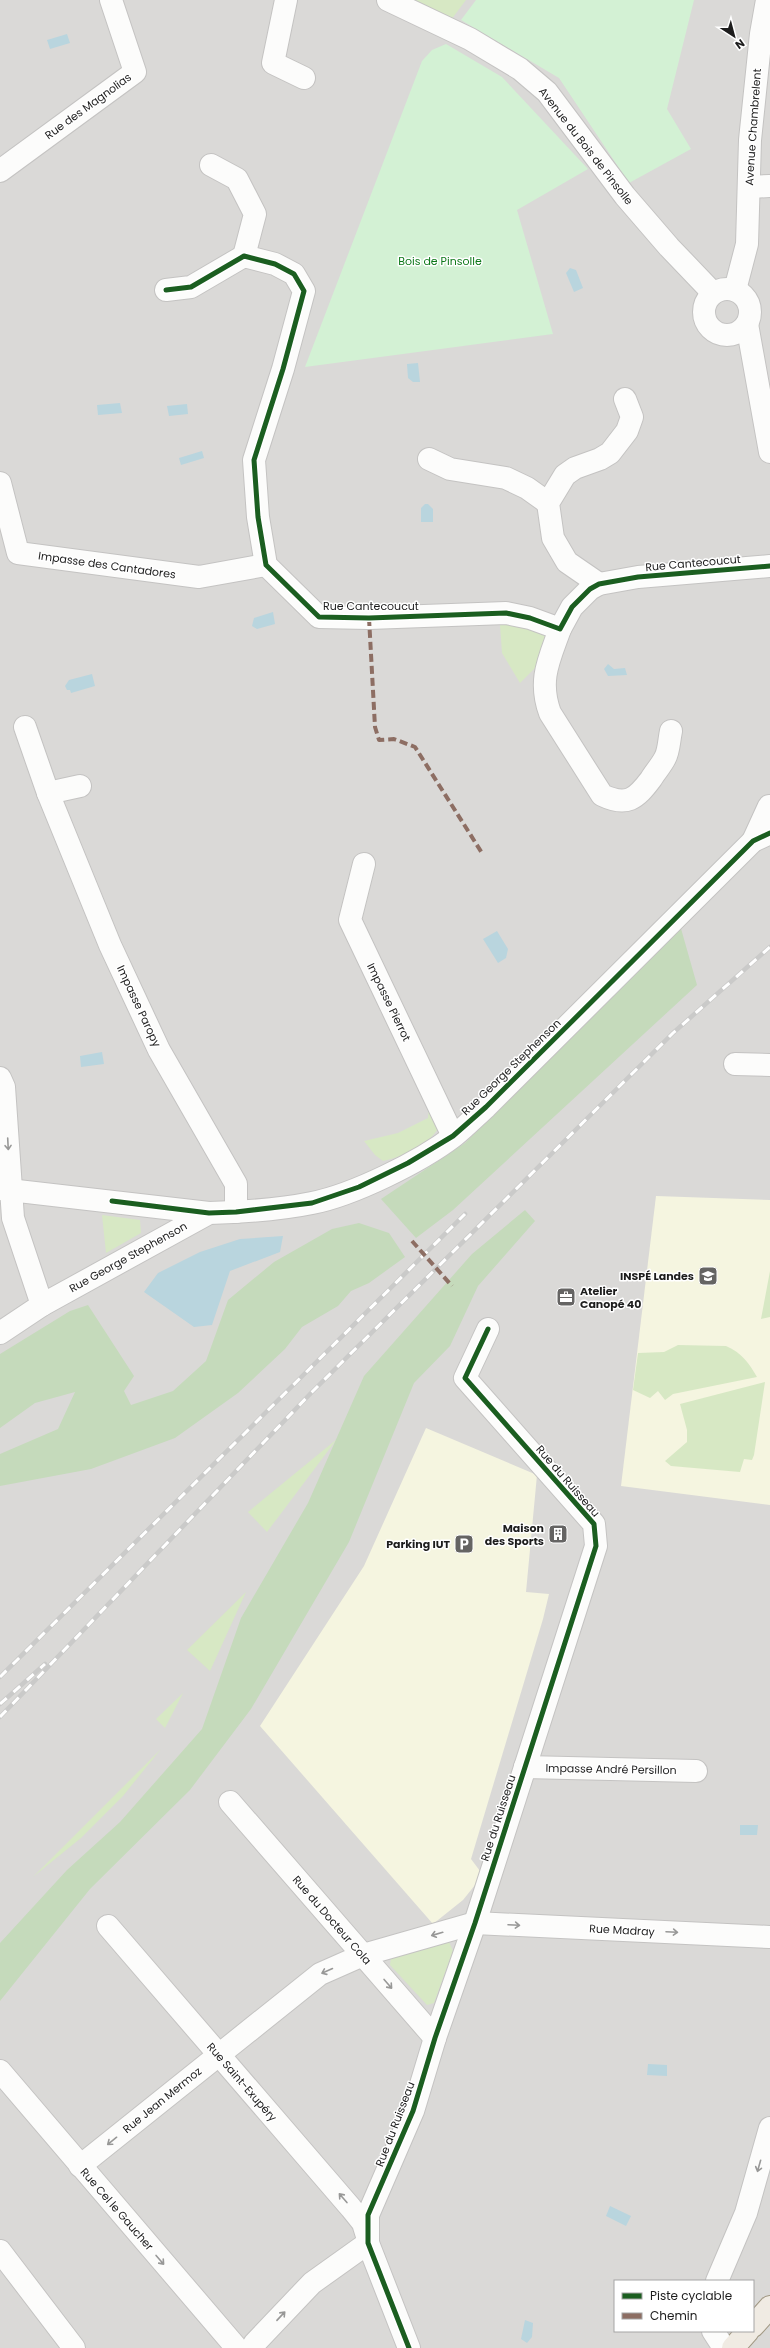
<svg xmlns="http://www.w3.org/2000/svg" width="770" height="2348" viewBox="0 0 770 2348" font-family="Poppins,sans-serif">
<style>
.residential{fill:#dad9d7;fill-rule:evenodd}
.education{fill:#f5f5e0}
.grass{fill:#d7e8c4}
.forest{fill:#c5dabb}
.park{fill:#d3f1d4}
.water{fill:#b9d5de}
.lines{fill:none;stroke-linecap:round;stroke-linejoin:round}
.minor-casing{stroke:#c4c3c2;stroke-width:24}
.major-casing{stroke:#a19883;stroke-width:24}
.minor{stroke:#fcfcfb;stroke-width:22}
.major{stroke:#f0ebe3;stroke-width:22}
.rail-casing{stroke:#cacac9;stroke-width:4.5}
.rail{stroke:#fff;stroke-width:3;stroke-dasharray:9;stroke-linecap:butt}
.quiet{stroke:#8d6e63;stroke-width:4;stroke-dasharray:8 4;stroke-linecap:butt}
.cycleway-casing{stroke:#fff;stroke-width:8}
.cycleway{stroke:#1b5e20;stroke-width:5}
.oneway{stroke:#989897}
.labels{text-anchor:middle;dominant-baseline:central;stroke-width:3;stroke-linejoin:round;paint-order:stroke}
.street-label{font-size:11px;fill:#1d1d1d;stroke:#fff}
.park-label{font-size:11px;fill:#0d7819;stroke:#fff}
.poi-label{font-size:11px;font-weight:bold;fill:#1d1d1d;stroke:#fff;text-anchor:end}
</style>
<rect width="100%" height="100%" fill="#ebe9e6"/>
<!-- residential -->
<path class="residential" d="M0,0H770V2348H0ZM615,2281H753V2331H615Z"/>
<!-- education -->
<g class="education">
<path d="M656,1196L770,1200V1505L621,1486Z"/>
<path d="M426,1428L537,1475L526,1592L549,1594L543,1619L471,1859L483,1875L463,1900L433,1924L260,1726L364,1566Z"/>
</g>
<!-- grass -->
<g class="grass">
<path d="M405,0H466L451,20Z"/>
<path d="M529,624L543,630L548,641L540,663L520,683L502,653L500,625Z"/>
<path d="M429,1106L439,1127C428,1146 404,1156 383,1161L375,1155L364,1141L398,1133L428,1118Z"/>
<path d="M102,1215L140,1220L141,1233L106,1253Z"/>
<path d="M770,1271V1317L761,1319Z"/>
<path d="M678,1345L726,1346C742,1353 749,1363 757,1377L673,1394L665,1400L658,1391L650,1398L633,1390L638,1353L664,1352Z"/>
<path d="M765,1382L754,1455L752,1460L744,1459L740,1472L671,1466L665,1461L687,1442V1430L680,1404Z"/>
<path d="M337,1439L267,1532L248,1512Z"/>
<path d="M246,1592L210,1671L187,1650Z"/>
<path d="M183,1693L165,1728L156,1719Z"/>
<path d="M161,1749L123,1796L81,1838L33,1877Z"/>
<path d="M449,1942L453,1951L434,2003L427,2005L390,1965L391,1957Z"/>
</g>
<!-- forest -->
<g class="forest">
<path d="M680,925L697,985L453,1210L416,1238L381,1199L465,1143Z"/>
<path d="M525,1210L535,1221L478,1286L450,1346L414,1383L349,1542L251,1709L190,1790L90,1889L0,2001V1943L67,1870L120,1822L202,1729L241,1618L308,1503L364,1376L472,1254Z"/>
<path d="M359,1223L389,1233L405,1257L369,1283L351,1291L338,1306L302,1327L285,1349L238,1393L175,1438L91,1469L0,1486V1454L58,1429L75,1392L35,1403L0,1428V1354L70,1311L88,1305L134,1376L124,1391L131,1405L173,1391L206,1361L228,1300L274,1262L332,1229Z"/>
</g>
<!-- park -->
<g class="park">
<path d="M476,0H694L667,109L691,149L629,183L559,78L461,20Z"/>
<path d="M446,44L502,77L588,169L517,210L553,334L305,367L422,61L432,50Z"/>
</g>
<!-- water -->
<g class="water">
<path d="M67,34L70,43L50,49L47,40Z"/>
<path d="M570,268L576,270L583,288L574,292L566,273Z"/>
<path d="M418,363L420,382H413L408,378L407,364Z"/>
<path d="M120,403L122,413L98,415L97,405Z"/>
<path d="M187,404L188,414L169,416L167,406Z"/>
<path d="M202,451L204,458L181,465L179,458Z"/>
<path d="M425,504H428L433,509V522H421V508Z"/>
<path d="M273,612L275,624L257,629L252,626L254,618Z"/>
<path d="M608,664L614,669L625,668L627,675L608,676L604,669Z"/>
<path d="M92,674L95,686L71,693L70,690H67L65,686L69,680Z"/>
<path d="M497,931L508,949L506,958L498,963L483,939Z"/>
<path d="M102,1052L104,1064L81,1067L80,1056Z"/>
<path d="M283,1236L280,1252L230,1271L212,1325L194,1327L144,1292L158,1273L200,1252L240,1239Z"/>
<path d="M740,1825H758L757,1835H740Z"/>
<path d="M648,2064L667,2065V2076L647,2075Z"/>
<path d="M610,2206L631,2216L626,2226L606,2216Z"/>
<path d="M525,2320L533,2323L532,2337L527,2343L521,2339Z"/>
</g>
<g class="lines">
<!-- minor casing -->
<g class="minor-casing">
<g id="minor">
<path d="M286,0L273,63L304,78"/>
<path d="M388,0L470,39L520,69L547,92L625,196L669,247L713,293"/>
<path d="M211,165L237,179L255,214L244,256"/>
<path d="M0,171L135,72L111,0"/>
<path d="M749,187L770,186"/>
<circle cx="727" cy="312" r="23"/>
<path d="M166,290L191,287L244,256L275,264L294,274L304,291L283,369L254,460L258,517L266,565L319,617L369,618L506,613L530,618L560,629L572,607L590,589L599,584L638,577L770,566"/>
<path d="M735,290L747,244L750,140L761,34L767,0"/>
<path d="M747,324L770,452"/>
<path d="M429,459L450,469L506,478L527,488L548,503"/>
<path d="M0,483L18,553L199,577L266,565"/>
<path d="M599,584L567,562L553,538L548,503L565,475L575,468L600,459L610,453L627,431L632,417L625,399"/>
<path d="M560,629C549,660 538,680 550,713L602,795C627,807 636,799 651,779C655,772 661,766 665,758C669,751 669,740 671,731"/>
<path d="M25,727L48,793"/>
<path d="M80,786L48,793L110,945L159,1050L236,1184V1212"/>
<path d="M753,841L769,806"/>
<path d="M364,864L350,920L453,1136"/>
<path d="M735,1064L770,1065"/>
<path d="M0,1078L4,1087L13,1218L42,1305"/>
<path d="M0,1189L209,1213"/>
<path d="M0,1333L42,1305L209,1213C243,1212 278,1210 312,1203C353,1195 420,1162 454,1136C465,1127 475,1117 486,1107L753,841L770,833"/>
<path d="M525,1767L696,1771"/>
<path d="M230,1802L435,2038"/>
<path d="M108,1926L351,2208L363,2223L367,2236"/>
<path d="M0,2071L235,2346V2348"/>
<path d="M80,2166L320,1974L363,1955L475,1923L770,1937"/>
<path d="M0,2251L74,2348"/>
<path d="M717,2281L746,2213L770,2128"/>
<path d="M713,2331L724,2348"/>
<path d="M254,2344L312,2283L368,2243"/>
<path d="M409,2348L368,2243V2215L413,2111L435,2038L475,1923L596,1546L594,1524L465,1378L488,1329"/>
</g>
</g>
<!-- major casing -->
<g class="major-casing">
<g id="major">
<path d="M753,2326L770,2307"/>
<path d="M733,2348L748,2331"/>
</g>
</g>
<!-- minor -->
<use href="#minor" class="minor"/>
<!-- major -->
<use href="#major" class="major"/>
<!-- rail casing -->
<g class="rail-casing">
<g id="rail">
<path d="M0,1677L465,1214"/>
<path d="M0,1704L45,1664"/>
<path d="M0,1717L312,1392L673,1033L770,947"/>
</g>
</g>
<!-- rail -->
<use href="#rail" class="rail"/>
<!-- quiet -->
<g class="quiet">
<path d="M369,618L375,727L379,740L394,739L415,747L482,853"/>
<path d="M412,1241L452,1286"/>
</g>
<!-- cycleway casing -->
<g class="cycleway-casing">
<g id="cycleway">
<path d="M166,290L191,287L244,256L275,264L294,274L304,291L283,369L254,460L258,517L266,565L319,617L369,618L506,613L530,618L560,629L572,607L590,589L599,584L638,577L770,566"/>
<path d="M112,1201L209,1213L236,1212L312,1203L359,1187L408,1163L453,1136L486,1107L753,841L770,833"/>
<path d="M409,2348L368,2243V2215L413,2111L435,2038L475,1923L596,1546L594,1524L465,1378L488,1329"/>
</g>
</g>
<!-- cycleway -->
<use href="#cycleway" class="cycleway"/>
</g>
<!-- one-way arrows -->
<defs><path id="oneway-shaft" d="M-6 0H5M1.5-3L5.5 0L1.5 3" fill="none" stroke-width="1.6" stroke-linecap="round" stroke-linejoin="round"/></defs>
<g class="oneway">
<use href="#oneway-shaft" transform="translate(8 1144) rotate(87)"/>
<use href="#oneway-shaft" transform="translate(514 1925) rotate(3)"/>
<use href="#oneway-shaft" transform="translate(672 1932) rotate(3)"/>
<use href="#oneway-shaft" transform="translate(437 1934) rotate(164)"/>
<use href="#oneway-shaft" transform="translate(327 1971) rotate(156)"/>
<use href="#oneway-shaft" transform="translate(388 1984) rotate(49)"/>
<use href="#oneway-shaft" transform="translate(112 2141) rotate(141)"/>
<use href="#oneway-shaft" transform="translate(759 2166) rotate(106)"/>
<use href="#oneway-shaft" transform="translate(343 2198) rotate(-131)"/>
<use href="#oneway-shaft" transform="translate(160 2260) rotate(49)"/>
<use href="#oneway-shaft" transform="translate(281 2316) rotate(-47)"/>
</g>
<!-- icons -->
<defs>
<g id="university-square" transform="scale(1)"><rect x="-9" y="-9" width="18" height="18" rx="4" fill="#656463" stroke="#fff"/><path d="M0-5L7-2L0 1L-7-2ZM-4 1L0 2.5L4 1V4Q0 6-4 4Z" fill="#fff"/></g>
<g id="office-square" transform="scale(1)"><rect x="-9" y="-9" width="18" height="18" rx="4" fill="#656463" stroke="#fff"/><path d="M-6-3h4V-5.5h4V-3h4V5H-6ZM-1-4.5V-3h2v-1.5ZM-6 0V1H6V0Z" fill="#fff"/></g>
<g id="building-square" transform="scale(1)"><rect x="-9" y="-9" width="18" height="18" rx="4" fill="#656463" stroke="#fff"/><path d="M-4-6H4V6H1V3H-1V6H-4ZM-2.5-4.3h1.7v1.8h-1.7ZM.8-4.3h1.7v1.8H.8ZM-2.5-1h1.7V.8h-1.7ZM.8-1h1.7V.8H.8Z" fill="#fff"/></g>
<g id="parking-square" transform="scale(1)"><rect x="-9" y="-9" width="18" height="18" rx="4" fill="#656463" stroke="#fff"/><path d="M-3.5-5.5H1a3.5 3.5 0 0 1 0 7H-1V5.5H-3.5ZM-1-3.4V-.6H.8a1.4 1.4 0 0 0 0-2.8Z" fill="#fff"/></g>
</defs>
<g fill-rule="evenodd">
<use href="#university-square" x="708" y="1276"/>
<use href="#office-square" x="566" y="1297"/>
<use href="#building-square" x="558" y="1534"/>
<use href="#parking-square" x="464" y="1544"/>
</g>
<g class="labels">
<!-- street labels -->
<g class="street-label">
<text transform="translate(88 106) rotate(-36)">Rue des Magnolias</text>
<text transform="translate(753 127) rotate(-86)">Avenue Chambrelent</text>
<text transform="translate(586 146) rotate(52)">Avenue du Bois de Pinsolle</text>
<text transform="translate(693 563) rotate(-5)">Rue Cantecoucut</text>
<text transform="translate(107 565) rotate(8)">Impasse des Cantadores</text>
<text x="371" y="606">Rue Cantecoucut</text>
<text transform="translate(389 1002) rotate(64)">Impasse Pierrot</text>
<text transform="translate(139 1006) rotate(65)">Impasse Paropy</text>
<text transform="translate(511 1067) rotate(-44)">Rue George Stephenson</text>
<text transform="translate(128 1257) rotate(-29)">Rue George Stephenson</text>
<text transform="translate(568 1481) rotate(49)">Rue du Ruisseau</text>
<text transform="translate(611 1769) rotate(1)">Impasse André Persillon</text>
<text transform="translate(498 1818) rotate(-72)">Rue du Ruisseau</text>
<text transform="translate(332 1920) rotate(49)">Rue du Docteur Cola</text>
<text transform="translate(622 1930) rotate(3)">Rue Madray</text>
<text transform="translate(242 2082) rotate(49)">Rue Saint-Exupéry</text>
<text transform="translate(162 2100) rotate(-39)">Rue Jean Mermoz</text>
<text transform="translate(395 2124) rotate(-69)">Rue du Ruisseau</text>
<text transform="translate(117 2209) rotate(49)">Rue Cel le Gaucher</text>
</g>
<!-- park labels -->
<g class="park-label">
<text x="440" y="261">Bois de Pinsolle</text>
</g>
<!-- poi labels -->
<g class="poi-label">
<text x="694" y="1276">INSPÉ Landes</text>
<text x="580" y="1291" text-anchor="start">Atelier<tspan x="580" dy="13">Canopé 40</tspan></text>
<text x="544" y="1528">Maison<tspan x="544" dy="13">des Sports</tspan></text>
<text x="450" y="1544">Parking IUT</text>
</g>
</g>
<!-- legend -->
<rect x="614" y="2280" width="140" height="52" fill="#ffffff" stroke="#a5a5a5"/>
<rect x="622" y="2293" width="20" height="6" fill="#1b5e20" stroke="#a5a5a5"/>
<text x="650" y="2300" font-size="12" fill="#1d1d1d">Piste cyclable</text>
<rect x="622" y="2313" width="20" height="6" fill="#8d6e63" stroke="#a5a5a5"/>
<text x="650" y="2320" font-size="12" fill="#1d1d1d">Chemin</text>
<!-- north arrow -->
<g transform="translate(734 36) rotate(144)" stroke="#ffffff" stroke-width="3" paint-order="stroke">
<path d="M0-3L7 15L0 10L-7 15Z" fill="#1d1d1d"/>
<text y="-6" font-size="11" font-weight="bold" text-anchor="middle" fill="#1d1d1d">N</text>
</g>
</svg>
